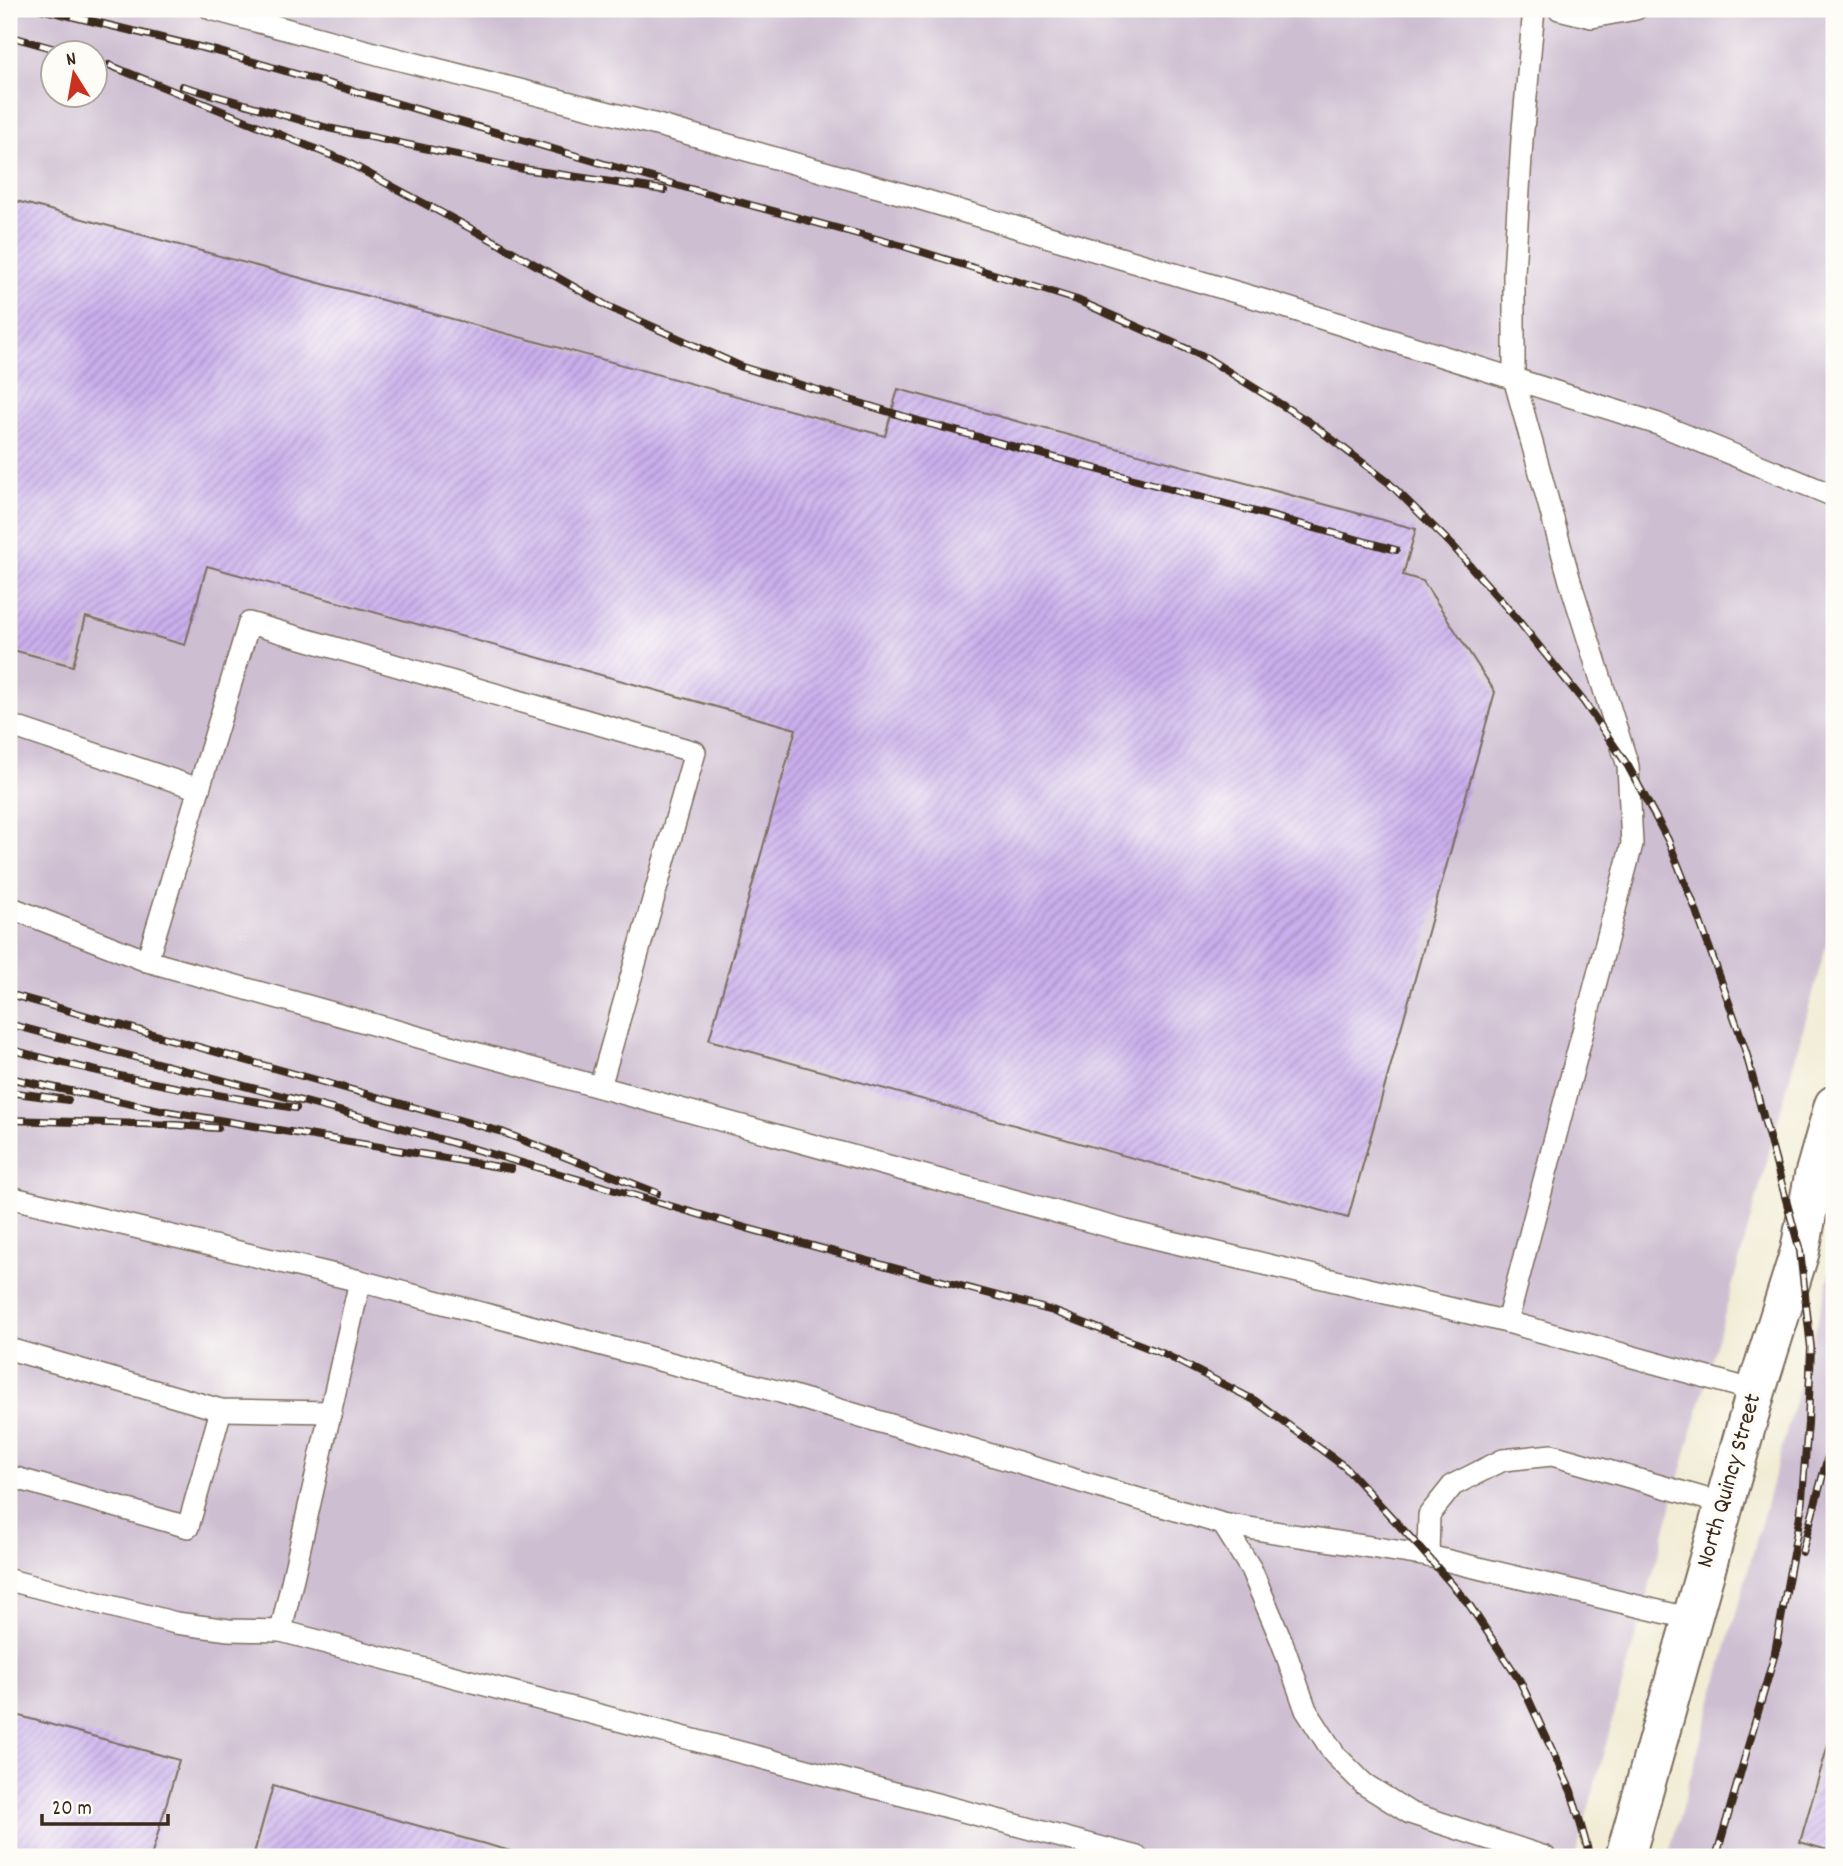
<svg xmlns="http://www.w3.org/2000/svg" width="1843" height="1866" viewBox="0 0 1843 1866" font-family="Dekko,sans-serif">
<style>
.industrial{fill:#cebed1;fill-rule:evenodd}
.building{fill:url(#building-hatch)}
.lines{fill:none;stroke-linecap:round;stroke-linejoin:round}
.lane-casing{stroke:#7b6e5e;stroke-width:24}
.secondary-casing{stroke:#7b6e5e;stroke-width:42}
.lane{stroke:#fff;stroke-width:21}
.secondary{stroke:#fff;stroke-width:38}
.rail-casing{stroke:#3b2a1e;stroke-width:8}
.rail{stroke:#fdfcf7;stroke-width:5;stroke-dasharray:16;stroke-linecap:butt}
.labels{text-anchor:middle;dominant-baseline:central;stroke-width:7;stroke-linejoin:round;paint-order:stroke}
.street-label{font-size:24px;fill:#3b2a1e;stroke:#fdfcf7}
</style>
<defs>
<pattern id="building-hatch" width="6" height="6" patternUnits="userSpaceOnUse" patternTransform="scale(1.75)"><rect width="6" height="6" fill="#caafed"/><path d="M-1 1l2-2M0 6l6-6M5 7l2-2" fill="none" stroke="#a58fbf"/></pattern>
</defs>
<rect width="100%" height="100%" fill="#fdfcf7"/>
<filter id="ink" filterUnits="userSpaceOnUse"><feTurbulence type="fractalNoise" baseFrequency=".0143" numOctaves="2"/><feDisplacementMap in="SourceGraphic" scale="14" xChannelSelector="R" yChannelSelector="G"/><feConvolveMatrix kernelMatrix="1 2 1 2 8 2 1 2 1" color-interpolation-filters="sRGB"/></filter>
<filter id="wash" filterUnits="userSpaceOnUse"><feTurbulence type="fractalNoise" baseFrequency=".00686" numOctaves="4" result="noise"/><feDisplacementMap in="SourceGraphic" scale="28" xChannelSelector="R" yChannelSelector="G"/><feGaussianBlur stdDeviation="1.57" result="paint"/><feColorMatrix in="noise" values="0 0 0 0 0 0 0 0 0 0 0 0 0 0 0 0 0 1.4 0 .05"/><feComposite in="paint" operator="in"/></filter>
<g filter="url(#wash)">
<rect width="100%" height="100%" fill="#f2ecd5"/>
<!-- industrial -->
<g class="industrial">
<path d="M9,9H1834V917L1575,1857H9ZM52,52H94V94H52Z"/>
<path d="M1834,1260V1857H1668L1687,1790Z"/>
</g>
<g id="blocks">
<!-- building -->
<g class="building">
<path d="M9,199L885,436L898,389L1416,529L1403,575L1423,581L1495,692L1348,1218L709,1040L796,729L207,566L185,645L86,617L73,666L9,649Z"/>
<path d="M9,1713L179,1760L151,1857H9Z"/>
<path d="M1834,1724V1852L1800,1842Z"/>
<path d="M273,1786L529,1856V1857H253Z"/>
</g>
</g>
</g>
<g filter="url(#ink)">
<use href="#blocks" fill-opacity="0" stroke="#7b6e5e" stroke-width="2"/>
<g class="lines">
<!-- lane casing -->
<g class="lane-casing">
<g id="lane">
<path d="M211,9L385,56L661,126L917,198L1266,301L1658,424L1834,496"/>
<path d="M1559,9L1592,17L1636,9"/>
<path d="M9,725L199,789"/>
<path d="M9,907L147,961L479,1054L1126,1231L1507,1322L1756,1391"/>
<path d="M147,961L249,623L695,752L600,1087"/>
<path d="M9,1197L360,1281"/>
<path d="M1507,1322L1632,844L1628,766L1570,581L1514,378V273L1522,140L1534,9"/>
<path d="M9,1349L221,1410L331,1412"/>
<path d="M9,1476L188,1527L221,1410"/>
<path d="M1428,1556L1429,1515L1453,1485L1503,1460L1552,1455L1724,1504"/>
<path d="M9,1580L176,1623L229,1630L281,1631"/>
<path d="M1137,1857L281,1631L360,1281L780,1392L1223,1524"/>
<path d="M1545,1857L1410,1813L1364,1784L1335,1755L1306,1710L1282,1642L1251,1569L1223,1524L1428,1556L1692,1619"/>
</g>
</g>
<!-- secondary casing -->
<g class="secondary-casing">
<path id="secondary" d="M1625,1857L1756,1391L1800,1251L1814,1176L1834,1105"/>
</g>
<!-- lane -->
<use href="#lane" class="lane"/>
<!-- secondary -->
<use href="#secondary" class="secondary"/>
<!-- rail casing -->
<g class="rail-casing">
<g id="rail">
<path d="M41,9L220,52L687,188L903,246L1077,300L1205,357L1309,422L1388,482L1452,545L1517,619L1584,702L1628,766L1668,840L1694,905L1739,1031L1750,1065"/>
<path d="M9,36L66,52"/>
<path d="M109,65L345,161L494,241L609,307L742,367L919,421L1396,550"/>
<path d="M182,86L328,128L524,169L664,190"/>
<path d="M9,994L502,1132L657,1193"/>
<path d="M9,1024L381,1122L746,1228L1053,1311L1164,1354L1254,1400L1345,1467L1421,1549L1468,1603L1520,1681L1571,1791L1590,1857"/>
<path d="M9,1049C103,1075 200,1093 296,1108"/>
<path d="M1747,1057L1800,1251L1811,1348L1808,1423L1801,1510L1775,1652"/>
<path d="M9,1078L165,1111L511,1169"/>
<path d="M9,1092L68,1100"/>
<path d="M9,1120L176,1125L218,1128"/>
<path d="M1802,1552L1834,1434"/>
<path d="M1716,1857L1778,1643"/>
</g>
</g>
<!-- rail -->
<use href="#rail" class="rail"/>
</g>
</g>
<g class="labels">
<!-- street labels -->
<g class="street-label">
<text transform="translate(1730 1481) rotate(-74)">North Quincy Street</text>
</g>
</g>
<!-- margin -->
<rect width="1843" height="1866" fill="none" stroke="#fdfcf7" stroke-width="35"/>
<!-- north arrow -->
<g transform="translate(74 74) rotate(349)"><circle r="33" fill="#fdfcf7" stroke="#afa8a0" stroke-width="2"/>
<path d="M0-5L12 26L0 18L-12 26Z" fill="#c8321e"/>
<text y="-10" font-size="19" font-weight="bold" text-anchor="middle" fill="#3b2a1e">N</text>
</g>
<!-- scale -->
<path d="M42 1814v10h126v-10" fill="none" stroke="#3b2a1e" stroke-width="3.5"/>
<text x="52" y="1814" font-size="21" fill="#3b2a1e" stroke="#fdfcf7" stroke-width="5" paint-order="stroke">20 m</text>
</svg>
